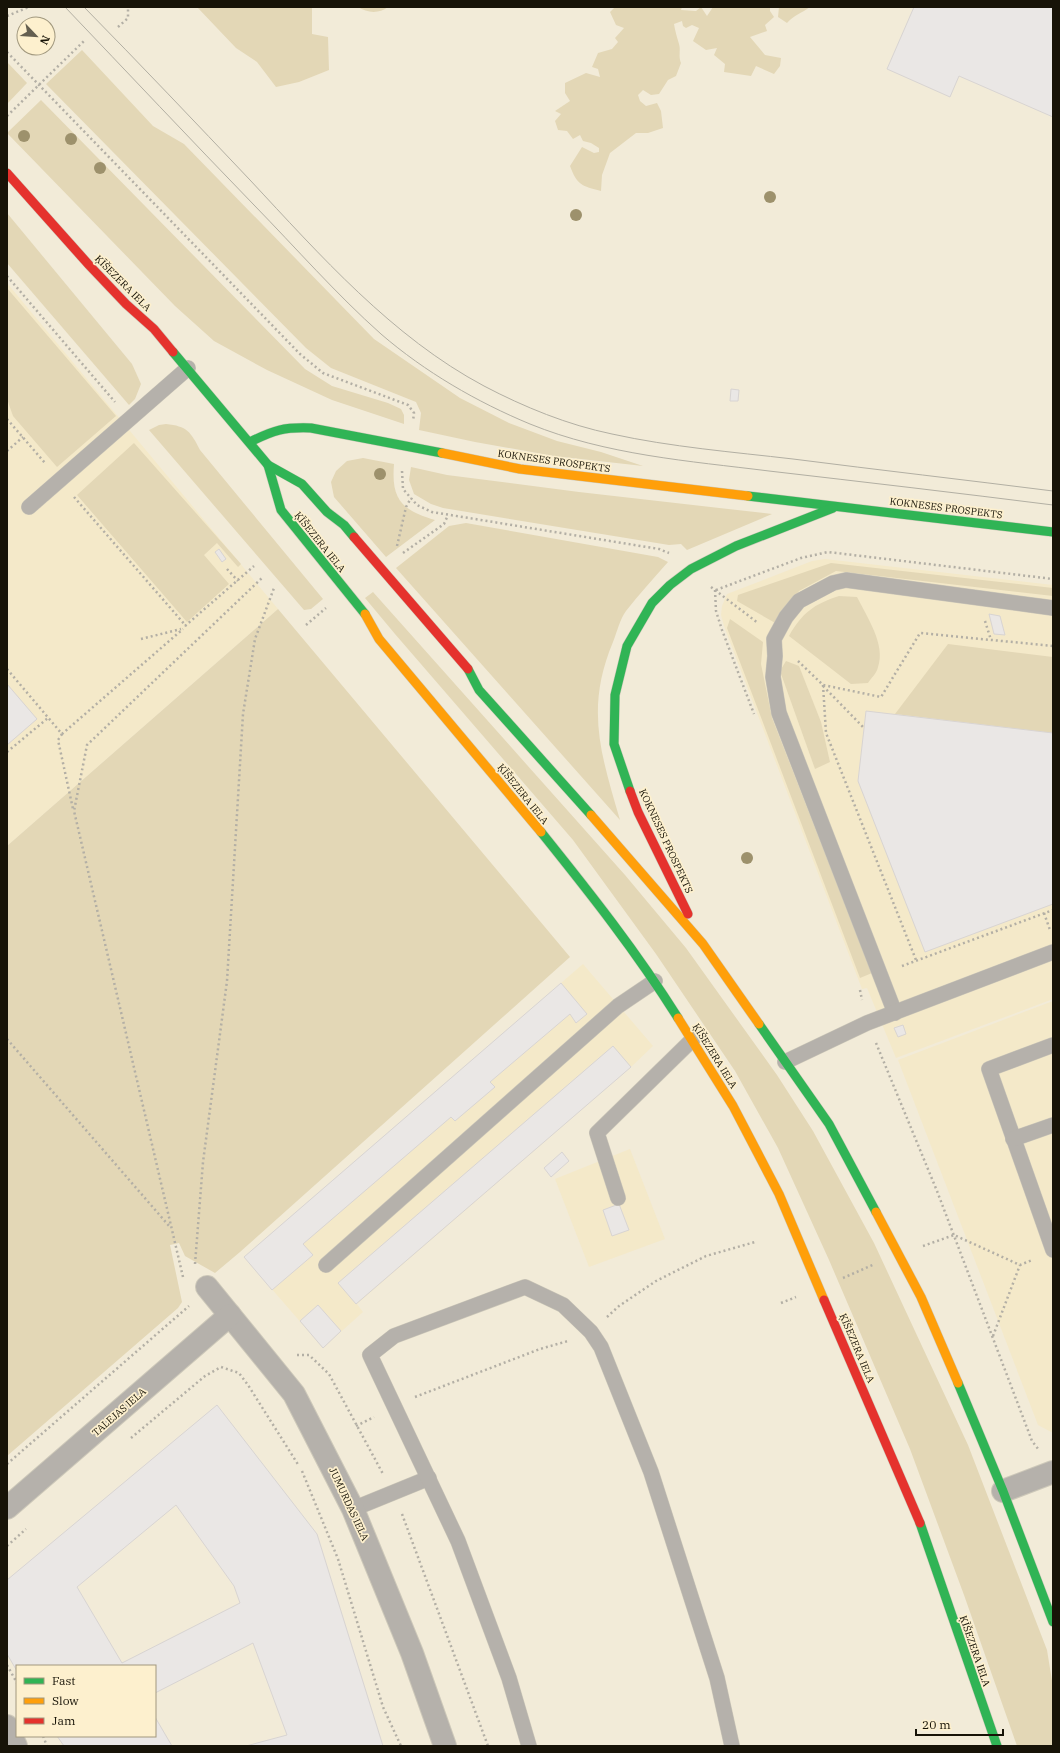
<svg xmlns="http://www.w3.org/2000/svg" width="1060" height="1753" viewBox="0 0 1060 1753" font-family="'IBM Plex Serif',serif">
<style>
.built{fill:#f4e9c9}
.green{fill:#e3d7b6}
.building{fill:#eae7e5;stroke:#d8d4d2;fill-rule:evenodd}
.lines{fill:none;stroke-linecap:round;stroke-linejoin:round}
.lane-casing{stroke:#cdc8b9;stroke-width:16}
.street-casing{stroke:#cdc8b9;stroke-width:24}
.fast-casing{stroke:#cdc8b9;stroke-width:10}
.slow-casing{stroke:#cdc8b9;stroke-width:10}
.jam-casing{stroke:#cdc8b9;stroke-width:10}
.path{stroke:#b3afa5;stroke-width:2.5;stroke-dasharray:2 3;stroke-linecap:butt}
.lane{stroke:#b5b1ab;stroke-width:15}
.street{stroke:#b5b1ab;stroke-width:22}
.fast{stroke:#30b455;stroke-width:9}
.slow{stroke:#ff9f0a;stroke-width:9}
.jam{stroke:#e5322d;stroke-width:9}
.tram{stroke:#b2afa3;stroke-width:1}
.tree{fill:#9d916c}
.labels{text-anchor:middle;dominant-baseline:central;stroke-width:3.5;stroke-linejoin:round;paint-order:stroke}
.street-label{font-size:10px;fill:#171307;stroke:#fdf0ce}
</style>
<rect width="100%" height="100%" fill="#f2ebd8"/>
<!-- built -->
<g class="built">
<path d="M7,283L278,609L7,846Z"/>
<path d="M825,559L1053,585V999L896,1058L867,988L862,989L724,626L721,615L722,606L727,594L812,561Z"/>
<path d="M583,964L653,1046L631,1067L357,1304L363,1312L323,1348L244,1257Z"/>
<path d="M1053,1001V1433L1038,1425L898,1060Z"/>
<path d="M630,1149L665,1239L589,1267L555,1179Z"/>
</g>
<!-- green -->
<g class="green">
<path d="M197,7H312V34L328,37L329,70L299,82L276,87L257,62L236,48Z"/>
<path d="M358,7H388C379,14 367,13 358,7Z"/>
<path d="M615,7H682L681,10L696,11L701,7L707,16L713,7H770V11L774,17L765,25L767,31L750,37L765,55L781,58L780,66L774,74L756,66L751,76L724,72L725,64L714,55L717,48L706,50L693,41L699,28L692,25L686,28L683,26L682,21L674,24C675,31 677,37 679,44C681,50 678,56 681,63L676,76L668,80L659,94L651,95L643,90L638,95L640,101L646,106L657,103L661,111L663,128L648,133H636L610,153L602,175L601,191C582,186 577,185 570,166L582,147L594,153L599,152V148L591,143L583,141L580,135L573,139L567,131L558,130L555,121L561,114L555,111L570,101L565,93V83L586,73L600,77L598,69L592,67L598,53L612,49L618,42L615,38L624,28L616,25L610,12Z"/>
<path d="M779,7H810C802,13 794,15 787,23L778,17Z"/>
<path d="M82,50L153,126L184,144L374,339L460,398L509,423L557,441L601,452L643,466L554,456L475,442L419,430L421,413L416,402L331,368L306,348L46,84Z"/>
<path d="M7,62L27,83L7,104Z"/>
<path d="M41,100L305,369L332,386L388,403L401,409L404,415V424L332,400L267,370L214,341L175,306L7,133Z"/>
<path d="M7,213L132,364L141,384L135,399L129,405L7,263Z"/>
<path d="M7,288L116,416L57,467L13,416L7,399Z"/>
<path d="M166,424C187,426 191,432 200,450L323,599L311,609L304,610L149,430L159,425Z"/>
<path d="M134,443L241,564L238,567L217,543L204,555L229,584L187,622L77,495Z"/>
<path d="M363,458L394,464C391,500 402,510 435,520L386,557L334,497L331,482L336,471L347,461Z"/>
<path d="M411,467L447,475L579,492L772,514L687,550L681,544L669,545L443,508L431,504L414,494L409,480Z"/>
<path d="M466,523L658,557L668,562C654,578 639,594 626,611C620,619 617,632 613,642C585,709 601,754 620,820L396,568L449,526Z"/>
<path d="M831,563L1053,588V596L836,571L799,591L777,624L737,601L738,595Z"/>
<path d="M373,592L625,875L686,948L777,1075L813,1131L874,1243L968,1445L1047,1650L1053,1687V1746H1017L964,1595L910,1449L829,1260L778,1148L735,1071L656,954L573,840L395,634L365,598Z"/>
<path d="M839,596L857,597C867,617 886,645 878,667C877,673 871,678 868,683L851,684L789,636C802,613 814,604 839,596Z"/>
<path d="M278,609L570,957L240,1252L215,1273L185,1256L179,1243L170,1245L182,1302L178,1308L7,1456V846Z"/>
<path d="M730,619L763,642L761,664L772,718L872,973L860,978L727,628Z"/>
<path d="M948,644L1053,657V733L895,714Z"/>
<path d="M786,661L799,666L821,722L830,762L815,769L780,671Z"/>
</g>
<!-- building -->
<g class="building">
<path d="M914,7H1053V117L959,76L950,97L887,69Z"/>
<path d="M731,389L739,390L738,401H730Z"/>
<path d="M219,549L226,559L222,562L215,552Z"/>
<path d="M989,614L1000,616L1005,635L994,634Z"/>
<path d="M7,684L37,719L7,745Z"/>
<path d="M866,711L1053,733V904L925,952L858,781Z"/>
<path d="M561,983L587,1014L576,1023L570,1014L490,1082L495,1087L455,1121L451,1117L303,1244L313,1255L272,1290L244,1257Z"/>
<path d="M903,1025L906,1034L898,1037L894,1028Z"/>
<path d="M613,1046L631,1067L356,1304L338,1283Z"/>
<path d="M562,1152L569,1161L551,1177L544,1168Z"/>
<path d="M619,1204L629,1230L612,1236L603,1210Z"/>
<path d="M318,1305L341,1331L323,1348L300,1321Z"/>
<path d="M217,1405L317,1534L383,1746H246L287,1735L253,1643L155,1693V1666H17V1671L7,1654V1580ZM176,1505L234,1586L240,1603L122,1663L77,1587Z"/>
<path d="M155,1717L172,1746H64L57,1736H155Z"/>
</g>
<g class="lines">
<!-- lane casing -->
<g class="lane-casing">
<g id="lane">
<path d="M29,507L188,368"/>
<path d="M895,1013L779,713L773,677L775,656L774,639L786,617L799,601L833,583L846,580L1053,608"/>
<path d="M1053,1045L989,1069L1053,1250"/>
<path d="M785,1062L867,1023L1053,952"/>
<path d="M1013,1139L1053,1125"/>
<path d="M618,1198L597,1133L693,1039"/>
<path d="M326,1265L618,1006L655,981"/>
<path d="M353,1509L429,1478"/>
<path d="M529,1746L509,1678L458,1541L370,1355L394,1336L525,1287L563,1305L591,1332L601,1347L651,1472L717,1678L732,1746"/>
</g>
</g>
<!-- street casing -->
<g class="street-casing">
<g id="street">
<path d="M207,1287L294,1394L353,1509L412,1653L445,1746"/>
<path d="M1003,1491L1053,1472"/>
<path d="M7,1508L230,1315"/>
<path d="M7,1726L16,1746"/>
</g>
</g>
<!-- fast casing -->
<g class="fast-casing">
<g id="fast">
<path d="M173,352L268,465L302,484L327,512L344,525L354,537"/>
<path d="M250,442C274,430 284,427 311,428L442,453"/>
<path d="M268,465L281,510L365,614"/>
<path d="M748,496L1053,532"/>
<path d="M468,669L479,690L591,815"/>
<path d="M630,791L614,744L615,695L627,646L652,603L670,585L691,569L736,546L833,508"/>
<path d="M541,832C590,893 636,951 678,1018"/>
<path d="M759,1024L829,1124L876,1212"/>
<path d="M958,1383L1003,1491L1053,1622"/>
<path d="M920,1523L997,1746"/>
</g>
</g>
<!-- slow casing -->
<g class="slow-casing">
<g id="slow">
<path d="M442,453L520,469L748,496"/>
<path d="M365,614L379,639L541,832"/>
<path d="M591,815L703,944L759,1024"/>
<path d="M678,1018L733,1106L779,1194L824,1300"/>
<path d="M876,1212L921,1297L958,1383"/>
</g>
</g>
<!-- jam casing -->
<g class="jam-casing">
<g id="jam">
<path d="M7,173L89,265L126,304L154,329L173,352"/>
<path d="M354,537L468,669"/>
<path d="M630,791L638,812L688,914"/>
<path d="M824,1300L920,1523"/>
</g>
</g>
<!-- path -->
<g class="path">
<path d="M7,16L29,7"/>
<path d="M118,27L128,18V7"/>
<path d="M7,52L300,354L323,373L408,405L414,413L413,421"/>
<path d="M7,116L84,41"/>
<path d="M7,276L115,402"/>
<path d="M7,419L45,463"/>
<path d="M7,451L23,437"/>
<path d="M402,471L403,489L417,505L432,512L659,549L669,553"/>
<path d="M74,497L186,626"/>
<path d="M397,546L406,507L411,498"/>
<path d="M403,553L444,524L448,515"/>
<path d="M227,569L238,581"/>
<path d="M711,587L758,623"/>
<path d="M715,590L716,611L722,630L754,714"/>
<path d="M716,590L801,558L828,552L1053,579"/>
<path d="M985,621L991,640"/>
<path d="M306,625L326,608"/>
<path d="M185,626L254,566"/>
<path d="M141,639L181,629"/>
<path d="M798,661L823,685L881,697L920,633L1053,646"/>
<path d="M7,669L62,734L183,629"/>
<path d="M823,685L826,733L916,960"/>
<path d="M823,686L864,728"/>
<path d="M62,734L58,740L73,809"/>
<path d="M7,752L48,718"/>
<path d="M1044,913L1050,930"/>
<path d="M902,966L1053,910"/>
<path d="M860,990L862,1000"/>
<path d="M7,1039L170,1227"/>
<path d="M876,1043L937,1191L1032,1441L1039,1450"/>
<path d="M923,1246L954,1235L1020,1265L1032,1260"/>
<path d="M195,1264L203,1162L227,981L243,714L255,639L274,588"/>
<path d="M183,1277L74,811L87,745L263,577"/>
<path d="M843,1278L875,1264"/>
<path d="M781,1303L796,1297"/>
<path d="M607,1317L619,1306L656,1281L706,1256L755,1242"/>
<path d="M993,1336L1020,1265"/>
<path d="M297,1355H309L329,1374L383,1474"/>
<path d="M415,1397L540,1349L568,1341"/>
<path d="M356,1426L374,1417"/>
<path d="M131,1438L205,1376L221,1367L239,1373L248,1385L299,1466"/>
<path d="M7,1464L189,1306"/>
<path d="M302,1471L338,1559L383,1707L401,1746"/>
<path d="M402,1514L488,1746"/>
<path d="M7,1546L26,1529"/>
<path d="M7,1665L17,1683"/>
<path d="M43,1736L47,1746"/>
</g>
<!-- lane -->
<use href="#lane" class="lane"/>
<!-- street -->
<use href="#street" class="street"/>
<!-- fast -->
<use href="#fast" class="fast"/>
<!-- slow -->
<use href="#slow" class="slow"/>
<!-- jam -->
<use href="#jam" class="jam"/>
<!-- tram -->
<g class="tram">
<path d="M65,7C128,73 191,140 254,205C296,248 336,294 381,334C425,372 477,402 530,424C606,455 689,461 769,471C864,482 958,493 1053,505"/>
<path d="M84,7C140,64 195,122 250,180C320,255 392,337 484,386C524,407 568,425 612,434C671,447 733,452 793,459C879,470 966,480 1053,491"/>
</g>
</g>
<!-- trees -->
<g class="tree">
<circle cx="24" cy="136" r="6"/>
<circle cx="71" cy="139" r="6"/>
<circle cx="100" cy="168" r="6"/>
<circle cx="770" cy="197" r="6"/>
<circle cx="576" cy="215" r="6"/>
<circle cx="380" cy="474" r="6"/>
<circle cx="747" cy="858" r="6"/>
</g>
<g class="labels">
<!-- street labels -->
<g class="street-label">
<text transform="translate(123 283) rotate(45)">ĶĪŠEZERA IELA</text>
<text transform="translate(554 461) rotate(8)">KOKNESES PROSPEKTS</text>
<text transform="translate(946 508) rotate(7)">KOKNESES PROSPEKTS</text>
<text transform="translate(320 542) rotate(51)">ĶĪŠEZERA IELA</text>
<text transform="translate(523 794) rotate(51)">ĶĪŠEZERA IELA</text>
<text transform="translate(666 841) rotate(65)">KOKNESES PROSPEKTS</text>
<text transform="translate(715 1056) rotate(58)">ĶĪŠEZERA IELA</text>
<text transform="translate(857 1348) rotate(67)">ĶĪŠEZERA IELA</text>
<text transform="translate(119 1412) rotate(-41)">TALEJAS IELA</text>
<text transform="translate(349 1504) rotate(65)">JUMURDAS IELA</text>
<text transform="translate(975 1651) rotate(71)">ĶĪŠEZERA IELA</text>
</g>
</g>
<!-- border -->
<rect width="1060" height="1753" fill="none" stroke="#171307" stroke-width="16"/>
<!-- legend -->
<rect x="16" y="1665" width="140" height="72" fill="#fdf0ce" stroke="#a1987e"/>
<rect x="24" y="1678" width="20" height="6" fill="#30b455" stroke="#a1987e"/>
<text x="52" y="1685" font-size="12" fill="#171307">Fast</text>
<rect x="24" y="1698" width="20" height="6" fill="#ff9f0a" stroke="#a1987e"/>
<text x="52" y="1705" font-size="12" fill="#171307">Slow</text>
<rect x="24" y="1718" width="20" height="6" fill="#e5322d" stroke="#a1987e"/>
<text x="52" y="1725" font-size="12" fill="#171307">Jam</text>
<!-- north arrow -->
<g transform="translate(36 36) rotate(115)"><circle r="19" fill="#fdf0ce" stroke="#a1987e"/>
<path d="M0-3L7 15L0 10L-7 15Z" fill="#645f50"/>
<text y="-6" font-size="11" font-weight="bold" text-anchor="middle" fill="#171307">N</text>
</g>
<!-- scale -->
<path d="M916 1729v6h87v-6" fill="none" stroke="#171307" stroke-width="2"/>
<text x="922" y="1729" font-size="12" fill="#171307" stroke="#fdf0ce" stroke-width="3" paint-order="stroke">20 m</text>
</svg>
